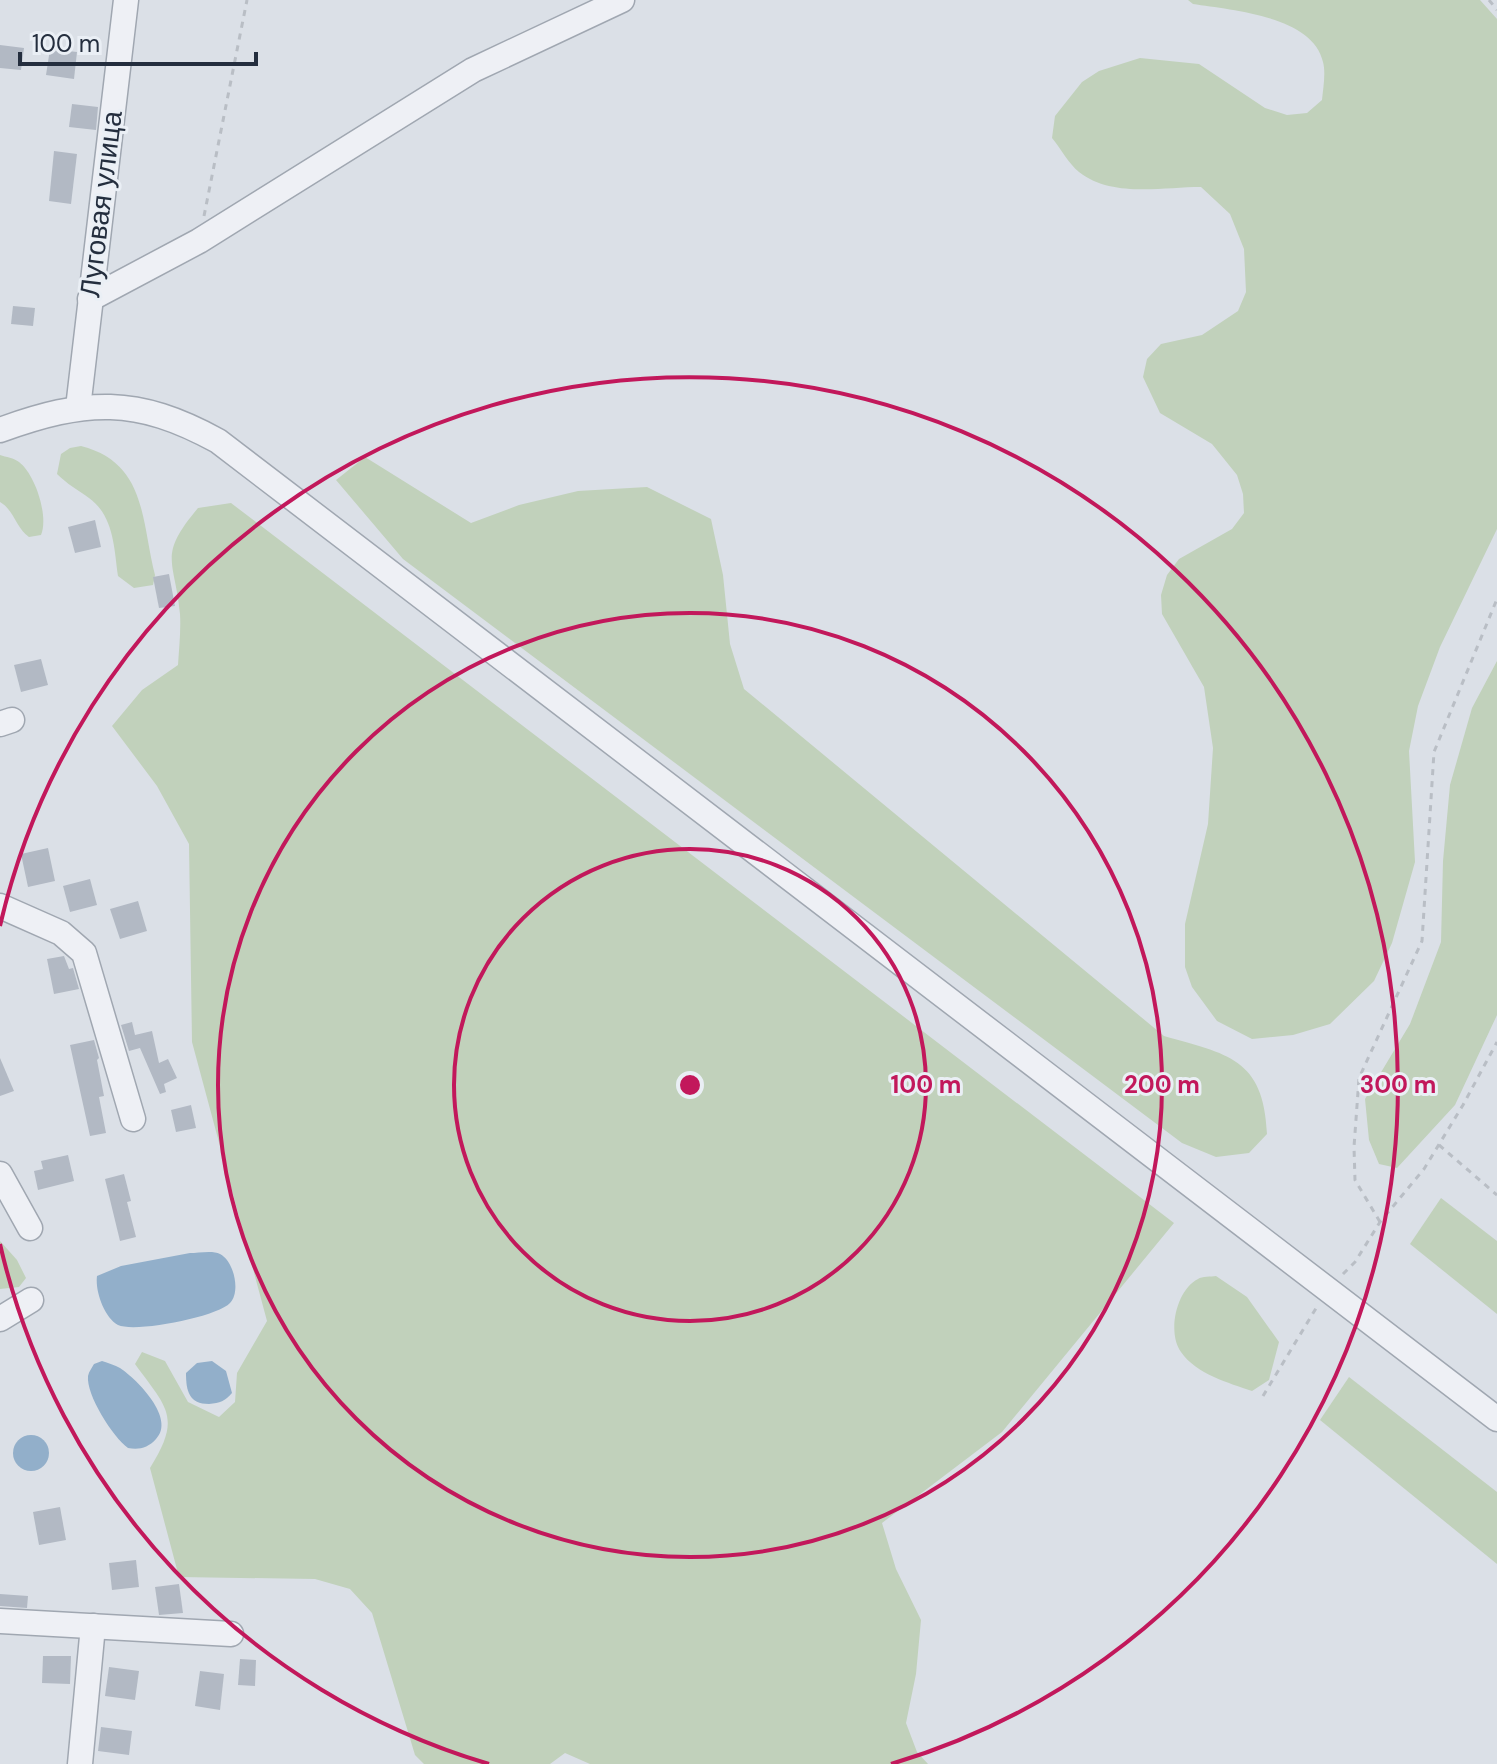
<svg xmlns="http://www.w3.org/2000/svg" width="1497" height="1764" viewBox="0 0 1497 1764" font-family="'DM Sans',sans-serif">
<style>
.green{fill:#c1d1bb}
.water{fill:#92afca}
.building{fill:#b2b9c4}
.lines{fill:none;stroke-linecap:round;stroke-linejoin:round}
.minor-casing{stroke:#a0a7b1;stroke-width:27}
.path{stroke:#b9bec5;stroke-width:3;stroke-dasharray:6 6;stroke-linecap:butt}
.minor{stroke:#eef0f5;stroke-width:24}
.ring{fill:none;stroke:#c2185b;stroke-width:4}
.labels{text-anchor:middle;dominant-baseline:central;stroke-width:6;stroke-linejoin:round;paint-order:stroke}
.street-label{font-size:28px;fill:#242e3e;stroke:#eaeff5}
.centre{fill:#c2185b;stroke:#eaeff5;stroke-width:4}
.ring-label{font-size:24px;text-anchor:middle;font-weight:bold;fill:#c2185b;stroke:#eaeff5;stroke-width:6;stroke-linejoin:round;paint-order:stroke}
</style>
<rect width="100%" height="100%" fill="#dbe0e7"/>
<!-- green -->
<g class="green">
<path d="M1188,0H1480L1497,19V529L1440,647L1418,706L1409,751L1415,862L1392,943L1374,981L1330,1024L1293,1035L1252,1039L1217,1021L1192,987L1185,967V924L1208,824L1213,748L1204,687L1162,614L1161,595L1167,575L1179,559L1232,529L1244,513L1243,494L1237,475L1212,444L1160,413L1143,377L1147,359L1161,344L1202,335L1238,311L1246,292L1244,249L1230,214L1201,187C1162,187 1112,198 1079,172C1069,164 1061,149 1052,138L1055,116L1082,82L1099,71L1140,58L1199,64L1265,108L1287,115L1307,113L1322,100C1323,89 1326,73 1323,62C1313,16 1231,10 1193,4Z"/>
<path d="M81,446C147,463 141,521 155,575L153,585L134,588L118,576C114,548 114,516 89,498C78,490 67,484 57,474L61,454L70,448Z"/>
<path d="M0,455C6,457 14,458 19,462C35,474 49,516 41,535L29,537C16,528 14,510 0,502Z"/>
<path d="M365,457L471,523L519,505L578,491L647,487L711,519L723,575L730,644L744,689L1164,1036C1227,1054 1264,1058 1267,1134L1249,1153L1216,1157L1182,1143L403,559L336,480Z"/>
<path d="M231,503L1174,1223L1002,1432L882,1523L896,1569L921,1620L916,1674L906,1723L917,1752L928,1764H590L565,1753L550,1764H424L415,1755L372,1613L350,1589L315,1579L179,1577L150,1468C182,1417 167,1408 135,1364L142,1352L165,1361L188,1402L219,1417L235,1402L237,1373L267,1321L192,1042L189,844L157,786L112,726L142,690L178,665C179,649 181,631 180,614C175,559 157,557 198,508Z"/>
<path d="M1497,661V1015L1455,1105L1397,1168L1379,1164L1369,1140L1365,1099L1410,1024L1441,942L1443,861L1450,785L1472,708Z"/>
<path d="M1441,1198L1497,1241V1314L1410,1244Z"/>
<path d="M0,1241L17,1260L26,1278L19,1287L0,1289Z"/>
<path d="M1216,1276L1247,1297L1279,1342L1269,1380L1252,1391C1229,1383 1196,1374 1181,1352C1167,1333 1176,1290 1198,1279C1202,1276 1211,1277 1216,1276Z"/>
<path d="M1349,1377L1497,1492V1564L1320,1420Z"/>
</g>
<!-- water -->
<g class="water">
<path d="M190,1253C198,1253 213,1250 220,1254C234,1261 241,1292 230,1303C217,1317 135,1333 118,1325C104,1317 95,1291 97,1276L121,1266Z"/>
<path d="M102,1361C108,1363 115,1365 120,1368C138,1380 176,1419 156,1439C148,1448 139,1450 128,1448C113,1437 86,1395 88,1376C89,1371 92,1368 94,1364Z"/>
<path d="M212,1361L226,1371L232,1393C225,1401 220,1403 209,1404C189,1404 186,1391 186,1373L197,1363Z"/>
<circle cx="31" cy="1453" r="18"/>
</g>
<!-- building -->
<g class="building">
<path d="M0,45L24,48L21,70L0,68Z"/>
<path d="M50,49L77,52L74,79L46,75Z"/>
<path d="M72,104L98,107L96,130L69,127Z"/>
<path d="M54,151L77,154L71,204L49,201Z"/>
<path d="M13,306L35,308L33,326L11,324Z"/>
<path d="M95,520L101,547L75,553L68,527Z"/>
<path d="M169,574L175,606L159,608L153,577Z"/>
<path d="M41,659L48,685L21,692L14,665Z"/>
<path d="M48,848L55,881L28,887L21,854Z"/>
<path d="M90,879L97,905L70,912L63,886Z"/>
<path d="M138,901L147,931L120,939L110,909Z"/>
<path d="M64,956L69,969L73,968L79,989L54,994L47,959Z"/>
<path d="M132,1022L135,1035L152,1031L159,1063L168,1059L177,1078L164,1084L166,1092L160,1094L140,1048L129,1051L121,1025Z"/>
<path d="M94,1040L99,1058L97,1060L104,1096L99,1097L106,1133L90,1136L70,1045Z"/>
<path d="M0,1058L14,1091L0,1096Z"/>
<path d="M191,1105L196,1128L176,1132L171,1110Z"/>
<path d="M68,1155L74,1181L38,1190L34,1171L43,1169L41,1161Z"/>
<path d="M124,1174L131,1201L127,1202L136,1237L120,1241L105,1179Z"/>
<path d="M60,1507L66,1540L39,1545L33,1512Z"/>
<path d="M136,1560L139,1587L112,1590L109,1563Z"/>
<path d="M179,1584L183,1613L159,1615L155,1587Z"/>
<path d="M0,1594L28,1596L27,1608L0,1606Z"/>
<path d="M43,1656H71L70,1684L42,1683Z"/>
<path d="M240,1659L256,1660L255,1686L238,1685Z"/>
<path d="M109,1667L139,1671L135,1700L105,1696Z"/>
<path d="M200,1671L224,1674L220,1710L195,1706Z"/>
<path d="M101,1727L132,1731L129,1755L98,1751Z"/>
</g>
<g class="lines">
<!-- minor casing -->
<g class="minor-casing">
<g id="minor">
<path d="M90,299L199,241L473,70L622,0"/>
<path d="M78,408L126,0"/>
<path d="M0,430C86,399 136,396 218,441L1497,1419"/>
<path d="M0,724L12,720"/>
<path d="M0,906L61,933L84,953L133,1119"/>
<path d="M0,1174L30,1228"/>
<path d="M0,1319L31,1300"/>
<path d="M0,1621L231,1634"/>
<path d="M80,1764L93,1626"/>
</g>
</g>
<!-- path -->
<g class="path">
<path d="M1489,0L1497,10"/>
<path d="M204,216L247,0"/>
<path d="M1439,1145L1497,1195"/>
<path d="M1380,1222L1355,1180L1354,1147L1359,1078L1422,941L1434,752L1497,599"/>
<path d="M1343,1274L1355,1262L1380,1222L1424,1169L1463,1105L1497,1042"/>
<path d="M1263,1396L1318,1305"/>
</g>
<!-- minor -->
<use href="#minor" class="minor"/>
</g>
<!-- distance rings -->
<g class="ring">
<circle cx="690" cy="1085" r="236"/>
<circle cx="690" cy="1085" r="472"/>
<path d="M489 1764A708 708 0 0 1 0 1244M0 926A708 708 0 1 1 891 1764"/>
</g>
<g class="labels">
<!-- street labels -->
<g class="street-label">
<text transform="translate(101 204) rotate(-83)">Луговая улица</text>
</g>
</g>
<circle cx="690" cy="1085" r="12" class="centre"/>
<g class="ring-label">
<text x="926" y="1093">100 m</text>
<text x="1162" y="1093">200 m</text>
<text x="1398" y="1093">300 m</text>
</g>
<!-- scale -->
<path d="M20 52v12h236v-12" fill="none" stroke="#242e3e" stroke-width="4"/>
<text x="32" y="52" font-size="24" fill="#242e3e" stroke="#eaeff5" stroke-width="6" paint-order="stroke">100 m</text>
</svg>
